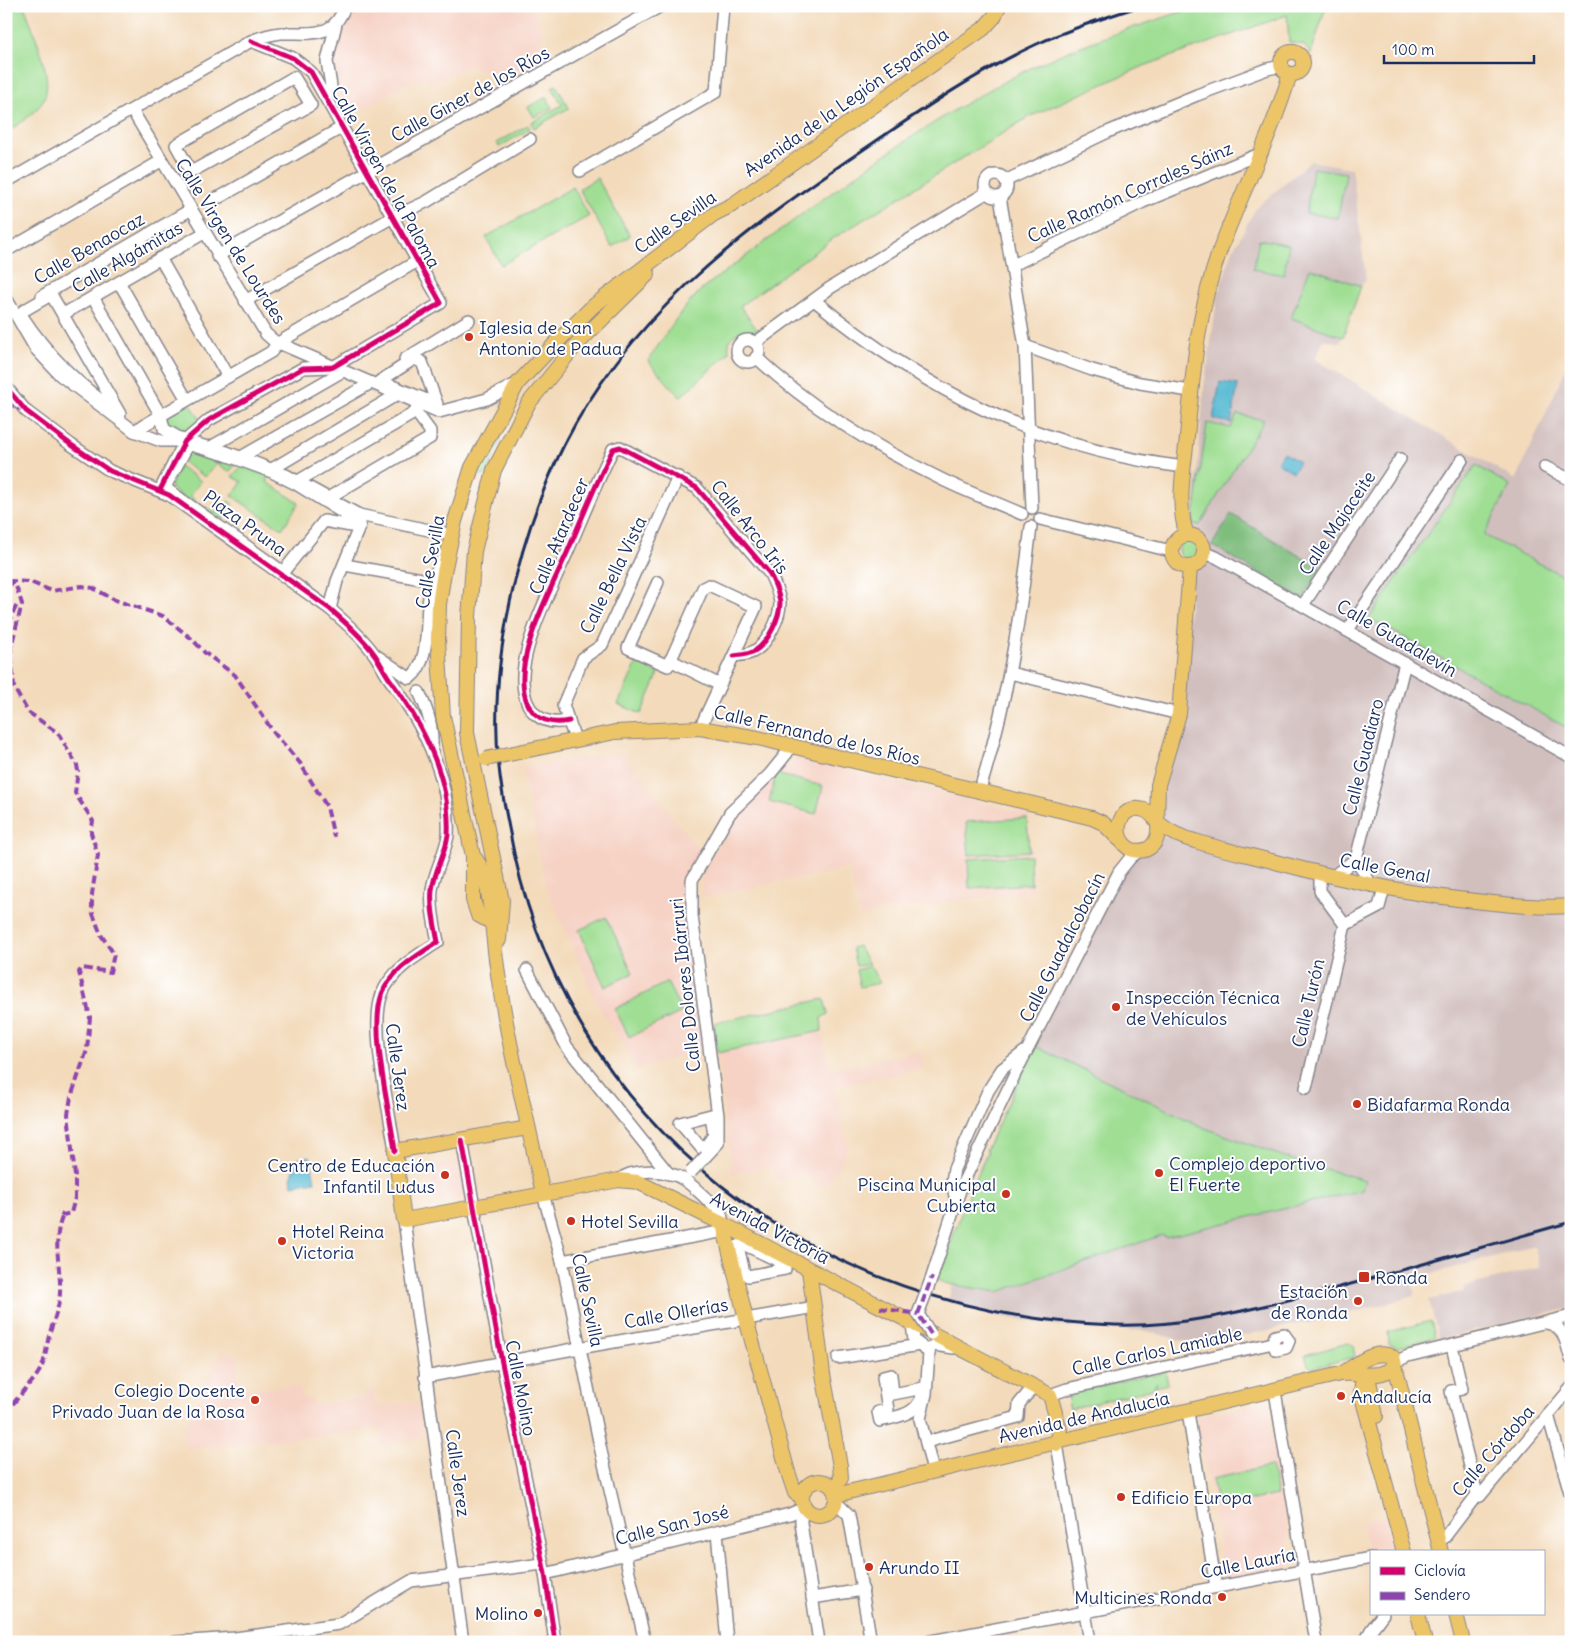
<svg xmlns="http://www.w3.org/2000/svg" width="1577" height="1648" viewBox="0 0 1577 1648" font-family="Delius,sans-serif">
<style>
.built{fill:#f6d2c4}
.industrial{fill:#d1bfbe}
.green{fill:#9fde93;stroke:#5d8678}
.forest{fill:#7fbd7d;stroke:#4d766e}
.water{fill:#54b9d2;stroke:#387498}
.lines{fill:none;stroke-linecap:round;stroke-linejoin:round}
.minor-casing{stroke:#87848c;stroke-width:14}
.major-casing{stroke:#87848c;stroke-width:16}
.minor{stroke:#fff;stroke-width:11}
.major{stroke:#edc569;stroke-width:14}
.rail{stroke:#1b2f5e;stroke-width:3}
.minor-bridge-casing{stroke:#87848c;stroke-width:14;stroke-linecap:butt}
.major-bridge-casing{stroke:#87848c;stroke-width:16;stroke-linecap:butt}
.minor-bridge{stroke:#fff;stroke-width:11}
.major-bridge{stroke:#edc569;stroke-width:14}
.quiet{stroke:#8e44ad;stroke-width:4;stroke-dasharray:8 4;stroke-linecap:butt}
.cycleway-casing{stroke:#fff;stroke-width:8}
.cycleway{stroke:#d6006c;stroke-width:5}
.poi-dot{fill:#c8321e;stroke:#fff;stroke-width:2}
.labels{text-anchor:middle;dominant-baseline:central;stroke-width:4;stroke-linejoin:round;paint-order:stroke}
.street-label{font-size:18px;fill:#1b2f5e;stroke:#fff}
.poi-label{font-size:18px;fill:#1b2f5e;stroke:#fff;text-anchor:start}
</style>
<rect width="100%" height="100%" fill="#fff"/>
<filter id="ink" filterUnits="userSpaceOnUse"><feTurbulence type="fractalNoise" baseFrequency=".02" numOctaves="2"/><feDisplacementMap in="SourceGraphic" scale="10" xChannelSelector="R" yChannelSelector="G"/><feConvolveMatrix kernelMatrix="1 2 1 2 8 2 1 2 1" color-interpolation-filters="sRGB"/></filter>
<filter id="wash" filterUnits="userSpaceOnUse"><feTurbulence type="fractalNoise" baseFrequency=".0096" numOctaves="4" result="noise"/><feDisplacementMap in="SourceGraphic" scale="20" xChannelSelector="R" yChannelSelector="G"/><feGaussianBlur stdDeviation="1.12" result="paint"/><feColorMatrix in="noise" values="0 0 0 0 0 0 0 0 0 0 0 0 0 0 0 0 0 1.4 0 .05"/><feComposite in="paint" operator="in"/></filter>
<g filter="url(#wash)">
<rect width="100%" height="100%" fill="#f3daba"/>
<!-- built -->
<g class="built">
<path d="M354,6H530L539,20L543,32L537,58L530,66L506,80L491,76L468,65L431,85L426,77L417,82L415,79L347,118L348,112L344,108L339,92L334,56Z"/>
<path d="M623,752L701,853L684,882L690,945L685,948L688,957L702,1049L637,1069L596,1002L545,883L522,767Z"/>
<path d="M795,758L1028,814L1033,891L882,911L860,918L849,868L700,898L702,875L735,815Z"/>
<path d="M824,997L828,1014L824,1015L820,1021L830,1070L920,1051L924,1068L834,1087L848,1149L826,1189L809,1179L808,1174L776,1179L772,1167L732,1173L713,1021Z"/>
<path d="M458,1161L464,1197L436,1202L428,1167Z"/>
<path d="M222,1352L240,1357L236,1376L244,1389L299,1386L301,1398H312L313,1405L364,1398L366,1391L373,1390L376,1407L418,1402L423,1438L382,1446L379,1428L331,1435L186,1449L183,1429Z"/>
<path d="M1267,1402L1292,1566L1225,1579L1197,1417Z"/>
<path d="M1385,1516L1392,1546L1367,1551L1361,1522Z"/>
</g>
<!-- industrial -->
<path class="industrial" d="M1310,161L1352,168L1366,279L1361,286L1340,343L1324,339L1315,359L1516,480L1571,357V1308L1439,1339L1429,1300L1465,1291L1464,1287L1540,1267L1534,1246L1411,1279L1415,1296L1308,1324L1307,1322L1199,1345L1147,1331L1066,1327L997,1316L948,1302L952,1285L937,1280L986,1150L1122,860L1162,837H1174L1159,818L1185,664L1194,548L1193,524L1204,388L1218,294L1233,250L1256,208Z"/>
<!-- green -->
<g class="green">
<path d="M6,6H24C32,27 53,76 45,96C40,111 19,124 6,133Z"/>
<path d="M1202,6H1326L1311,54L1304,45L1289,42L1287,15L1144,66L1029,117L834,238L740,306L758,331C744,334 726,328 729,353L680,397L648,361C666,334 682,306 707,285C806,212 905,133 1015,76C1055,55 1097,39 1141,25C1161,19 1181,11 1202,6Z"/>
<path d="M556,85L569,108L534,128L531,123L562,105L552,87Z"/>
<path d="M547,97L552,108L534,117L528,107Z"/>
<path d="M528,125L530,129L499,147L497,143Z"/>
<path d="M1313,168L1346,173L1338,218L1306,213Z"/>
<path d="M597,178L630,236L612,247L579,189Z"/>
<path d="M573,187L589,216L501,265L486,237Z"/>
<path d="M1259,239L1289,245L1284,275L1253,269Z"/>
<path d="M1310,268L1361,286L1343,337L1291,318Z"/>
<path d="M190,403L201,421L181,433L173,431L165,422L168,415Z"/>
<path d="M506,414L509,415L508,420L488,471L484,476L481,475L478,470Z"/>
<path d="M1237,414L1264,420L1200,525L1193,524L1207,423L1231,428Z"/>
<path d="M188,449L239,461L229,472L216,464L205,477L181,461Z"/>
<path d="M245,463L272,473L267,482L299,503L282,529L232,496L242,482L232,476Z"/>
<path d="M1476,465L1510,486L1484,535L1571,580V730L1369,618Z"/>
<path d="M179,466L201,481L190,496L200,504L197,508L170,488Z"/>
<path d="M228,501L233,504L223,516L224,519L220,525L201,512L206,507L218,514Z"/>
<circle cx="1189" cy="550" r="10"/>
<path d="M637,663L659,673L641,714L618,704Z"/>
<path d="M776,774L823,786L816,814L769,802Z"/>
<path d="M1027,818L1029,851L969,855L966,822Z"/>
<path d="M1030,855L1031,884L969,888L968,859Z"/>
<path d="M606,917L633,973L605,987L579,930Z"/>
<path d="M858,946L869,964L856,966L852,948Z"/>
<path d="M870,966L880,983L860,987L856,970Z"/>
<path d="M667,982L682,1012L629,1037L615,1009Z"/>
<path d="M824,999L828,1014L821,1018L822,1031L717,1053L714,1023Z"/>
<path d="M1035,1046L1205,1128L1287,1158L1365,1180L1362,1190L1166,1237L1162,1235L998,1292L948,1284L937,1280L961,1214L988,1151L986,1150Z"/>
<path d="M1431,1321L1435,1337L1398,1347L1389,1344L1388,1332Z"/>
<path d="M1348,1343L1353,1345L1355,1357L1311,1368L1308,1365L1305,1355Z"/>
<path d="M1165,1369L1168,1384L1155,1387L1157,1383L1152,1389L1070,1409L1067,1397L1071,1393L1150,1374L1155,1376Z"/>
<path d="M1271,1466L1277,1495L1218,1507L1212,1479Z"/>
</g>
<!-- forest -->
<path class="forest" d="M1231,514L1321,569L1302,599L1212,545Z"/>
<!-- water -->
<g class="water">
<path d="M1220,382L1238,385L1231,423L1213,419Z"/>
<path d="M1283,452L1299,462L1293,472L1277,462Z"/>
<path d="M310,1156L315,1181L292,1185L291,1178L298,1159Z"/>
</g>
</g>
<g filter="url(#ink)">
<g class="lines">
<!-- minor casing -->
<g class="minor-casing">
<g id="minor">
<path d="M294,77L311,105L191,172L176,145Z"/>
<path d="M326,98L331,86L327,61L336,24"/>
<path d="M132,110L266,334L274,341L439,412L487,399L518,383"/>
<path d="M580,171L716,92L723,6"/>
<circle cx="996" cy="186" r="11"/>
<path d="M1005,181L1110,131L1197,95L1267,69L1282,66"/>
<path d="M6,182L251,41C261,37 270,34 281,33C310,32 333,40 345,6"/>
<path d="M1000,197L1025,346L1032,508"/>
<path d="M213,199L220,197L341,128"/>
<path d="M6,251L161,161"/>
<path d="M217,256L661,6"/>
<path d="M160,258L228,377"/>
<path d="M1013,265L1143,202L1262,153"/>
<path d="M119,282L187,400"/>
<path d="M42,296L190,210"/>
<path d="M49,296H52L120,414C80,387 48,356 22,316L23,311Z"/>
<path d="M93,297L161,416L164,429L181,439"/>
<path d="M6,298L35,348L60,375L134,431L161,441H185L227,452L286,475L359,515L452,535"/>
<path d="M814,300C924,390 1041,450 1184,467"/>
<path d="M245,301L393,217L426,202L530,139"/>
<path d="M67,312L204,233"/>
<circle cx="748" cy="351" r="11"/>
<path d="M755,343L830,288L986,193"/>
<path d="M1025,346L1092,370L1140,383L1190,391"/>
<path d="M756,357C809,407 875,447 941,479C967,492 995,502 1022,514"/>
<path d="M405,359L469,320"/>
<path d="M414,359L422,362L437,404L380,381Z"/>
<path d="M6,387L26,411L70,444L110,471L169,495L330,609C346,623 363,638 375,655C381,664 385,673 391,681C423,725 451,778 448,835C446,852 434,872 432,890C430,907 435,926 438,942C417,956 392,969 382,994C369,1029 390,1111 395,1151"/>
<path d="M134,431L271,352L278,343L416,262"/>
<path d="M190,445L226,455L272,472L296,484L353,519L351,526L324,521L283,572L168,490L166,485L187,447Z"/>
<path d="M209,448L343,371"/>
<path d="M241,457L371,383"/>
<path d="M1545,467L1571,480"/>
<path d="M272,469L398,394"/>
<path d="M298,481L416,412"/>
<path d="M160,490L185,441L209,420L303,368L333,367L441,303L311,72L293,58L251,41"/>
<path d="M328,498L430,438V431L416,412L417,403"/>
<path d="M1040,519L1171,551"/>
<path d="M1204,553L1216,557L1571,757"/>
<path d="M345,565L433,581"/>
<path d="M658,582L628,648L668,666L703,588L709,585L756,607L700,728"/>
<path d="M1303,605L1400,459"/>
<path d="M330,609L337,581L360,525L359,515"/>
<path d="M1348,630L1462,460"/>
<path d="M377,656L409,678"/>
<path d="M670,660L720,685"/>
<path d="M1010,673L1179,714"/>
<path d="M410,678C431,662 425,621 429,597C431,582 438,568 445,554"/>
<path d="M419,692C428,711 433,727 432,748"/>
<path d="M569,721C540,727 524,710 523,682C521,646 552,586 567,553C582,518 596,483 613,449L620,447L697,488L770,574C774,583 779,592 780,603C780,618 768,642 756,650C749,655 742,655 734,656"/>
<path d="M575,739L563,705L583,658L602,645L678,477"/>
<path d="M979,792C1007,705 1020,617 1031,527"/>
<path d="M1356,859L1372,886"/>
<path d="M1332,877L1356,859L1405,663"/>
<path d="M1345,925L1379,907L1384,888"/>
<path d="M527,970L567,1047L669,1174"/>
<path d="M1306,1088L1345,925L1320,891V874"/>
<path d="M711,1115L714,1135L703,1150L680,1123Z"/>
<path d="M462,1140L502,1363L545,1574L555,1642"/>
<path d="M706,1156L718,1143V1116L692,916V880L730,813L770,774L787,753L790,746"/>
<path d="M619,1180C633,1168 667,1169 683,1179C697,1188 709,1202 721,1213L723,1224"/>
<path d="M543,1194L562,1261L601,1451L645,1642"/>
<path d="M956,1201L952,1182L954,1169L988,1091L1002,1069L1024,1052"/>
<path d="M404,1220L463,1642"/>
<path d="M743,1244L785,1264V1269L748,1276L744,1273L738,1246Z"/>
<path d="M562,1261L725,1231"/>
<path d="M932,1277L961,1187L1016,1072L1119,872L1131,857L1138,852"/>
<path d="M1546,1323C1565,1325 1566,1344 1571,1359"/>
<path d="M912,1324L914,1340L924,1349"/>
<path d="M1452,1346L1462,1389L1451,1391L1476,1490L1480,1496"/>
<path d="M929,1353L926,1394L920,1419L933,1471"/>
<path d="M929,1353L930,1348L934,1345L954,1348"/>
<path d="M838,1358L920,1345"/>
<path d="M1395,1362L1408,1356L1571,1316"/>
<path d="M891,1375L893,1394L923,1388C922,1414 900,1416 880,1421L878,1412L888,1410L883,1377Z"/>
<path d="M425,1377L579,1348L815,1307"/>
<path d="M1275,1391L1316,1642"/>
<path d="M1050,1395L1067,1389L1273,1343L1276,1350L1286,1348L1289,1341L1284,1334L1275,1336L1273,1343"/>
<path d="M1188,1412L1216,1587"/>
<path d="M1548,1415L1571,1496"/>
<path d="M926,1442L1018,1417L1019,1404L1034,1386"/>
<path d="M1057,1444L1090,1642"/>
<path d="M836,1502L849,1515L871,1642"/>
<path d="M807,1509L801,1518V1523L819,1642"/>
<path d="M717,1532L727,1642"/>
<path d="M1444,1538L1476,1496H1480L1571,1388"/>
<path d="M545,1574L790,1514L806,1507"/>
<path d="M812,1598L863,1590"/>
<path d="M175,1642L235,1638L339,1624L411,1581L542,1564"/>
<path d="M926,1642L1371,1558"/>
<path d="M1365,1642L1371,1630L1383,1614"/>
</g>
</g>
<!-- major casing -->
<g class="major-casing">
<g id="major">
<circle cx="1292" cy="63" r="11"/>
<circle cx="1188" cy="551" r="16"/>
<path d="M1187,535C1176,505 1184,468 1187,437C1193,372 1197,313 1220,250C1242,190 1272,135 1290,74"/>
<path d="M514,753L615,732L700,728L758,738L1092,818L1103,823L1119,839"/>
<path d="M1157,822L1158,785L1179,714L1190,567"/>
<path d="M1158,823C1160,841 1151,854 1132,850C1107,838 1120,802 1144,810C1153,813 1155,820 1161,825C1170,832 1183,838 1195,841C1222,850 1251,855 1279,863C1347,881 1414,895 1484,902C1513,905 1541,908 1571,906"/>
<path d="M473,856V900L478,915L487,920L498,915"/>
<path d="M499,940L502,901L467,733L469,617L474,551L494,470L528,404L574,347L648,274"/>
<path d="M528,1128L395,1151L404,1220L619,1180L638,1182L723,1224L1050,1395L1060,1430L1057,1444"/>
<path d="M543,1194C525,1107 501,1020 493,932C491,911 488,870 473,856L443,716L438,641L439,604L444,572L455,521L472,467L518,383L550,349L592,307L714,214L732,205L983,29L994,17L999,6"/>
<path d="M723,1224L746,1319L788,1472L795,1493L802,1497"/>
<path d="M809,1270L823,1374L840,1466L841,1478L834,1489"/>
<path d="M1341,1374C1356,1366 1374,1347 1393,1357L1441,1552"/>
<path d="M1363,1376L1361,1393L1404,1552"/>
<path d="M1368,1376L1376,1416"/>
<circle cx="819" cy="1498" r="17"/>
<path d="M836,1495L1340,1374C1359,1372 1378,1380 1394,1367"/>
<path d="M1418,1614L1425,1642"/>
<path d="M1456,1614L1463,1642"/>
</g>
</g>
<!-- minor -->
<use href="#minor" class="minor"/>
<!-- major -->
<use href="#major" class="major"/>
<!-- rail -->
<path class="rail" d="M1141,6C1106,17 1070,29 1037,44C970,75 909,119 848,160C734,238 628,319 564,445C518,537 488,664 499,767C501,788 505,808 509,828C562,1126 819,1317 1115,1325C1186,1327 1253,1309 1321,1292C1405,1270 1488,1245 1571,1222"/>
<!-- minor-bridge casing -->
<g class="minor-bridge-casing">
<g id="minor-bridge">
<path d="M691,1172L706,1156"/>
<path d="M931,1334L918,1314L932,1277"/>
</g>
</g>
<!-- major-bridge casing -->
<g class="major-bridge-casing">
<path id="major-bridge" d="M486,759L514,753"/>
</g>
<!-- minor-bridge -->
<use href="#minor-bridge" class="minor-bridge"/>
<!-- major-bridge -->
<use href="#major-bridge" class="major-bridge"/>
<!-- quiet -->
<g class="quiet">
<path d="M6,404L24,410"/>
<path d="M6,581L16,586L22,604L11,647L14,688L28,712L58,733L77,765L78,771L75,793L93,821L91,833L98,855L92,894V911L101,935L114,954L110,972L82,968L79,972L90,1017L87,1050L71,1097L68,1114L75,1176V1198L71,1213L63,1215L57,1212"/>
<path d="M8,581L30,582L52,591L82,586L93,588L115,600L163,616L192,639L205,653L235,675L274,733L300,763L327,807L334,837"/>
<path d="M6,636L9,622L17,604"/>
<path d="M880,1308L918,1314"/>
<path d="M931,1334L918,1314L932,1277"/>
<path d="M6,1414C15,1399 27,1389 37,1375C47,1360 45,1351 49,1336C52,1325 57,1313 59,1302C64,1273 50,1244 63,1215"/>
</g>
<!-- cycleway casing -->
<g class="cycleway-casing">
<g id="cycleway">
<path d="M6,387L26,411L70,444L110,471L169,495L330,609C346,623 363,638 375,655C381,664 385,673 391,681C423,725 451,778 448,835C446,852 434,872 432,890C430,907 435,926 438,942C417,956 392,969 382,994C369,1029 390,1111 395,1151"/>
<path d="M160,490L185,441L209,420L303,368L333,367L441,303L311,72L293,58L251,41"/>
<path d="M569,721C540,727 524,710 523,682C521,646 552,586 567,553C582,518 596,483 613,449L620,447L697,488L770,574C774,583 779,592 780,603C780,618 768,642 756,650C749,655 742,655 734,656"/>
<path d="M462,1140L502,1363L545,1574L555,1642"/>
</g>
</g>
<!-- cycleway -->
<use href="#cycleway" class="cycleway"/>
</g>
</g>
<!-- markers -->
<g class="poi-dot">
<circle cx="469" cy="337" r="5"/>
<circle cx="1116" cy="1007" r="5"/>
<circle cx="1357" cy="1104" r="5"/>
<circle cx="1159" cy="1173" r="5"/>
<circle cx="445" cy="1175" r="5"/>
<circle cx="1006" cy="1194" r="5"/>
<circle cx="571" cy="1221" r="5"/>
<circle cx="282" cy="1241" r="5"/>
<rect x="1358" y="1271" width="12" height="12" rx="2.5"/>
<circle cx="1358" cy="1301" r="5"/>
<circle cx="1341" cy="1396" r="5"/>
<circle cx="255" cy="1400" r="5"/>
<circle cx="1121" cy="1497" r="5"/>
<circle cx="869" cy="1567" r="5"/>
<circle cx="1222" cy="1597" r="5"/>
<circle cx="538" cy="1613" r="5"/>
</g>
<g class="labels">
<!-- street labels -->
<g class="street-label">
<text transform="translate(470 94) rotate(-29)">Calle Giner de los Ríos</text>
<text transform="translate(846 102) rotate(-35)">Avenida de la Legión Española</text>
<text transform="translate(386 177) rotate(61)">Calle Virgen de la Paloma</text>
<text transform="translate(1130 192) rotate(-24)">Calle Ramón Corrales Sáinz</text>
<text transform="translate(675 222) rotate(-35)">Calle Sevilla</text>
<text transform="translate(231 241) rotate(58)">Calle Virgen de Lourdes</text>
<text transform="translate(89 248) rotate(-30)">Calle Benaocaz</text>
<text transform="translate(127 257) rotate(-30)">Calle Algámitas</text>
<text transform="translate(245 523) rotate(36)">Plaza Pruna</text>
<text transform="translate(1337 523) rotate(-56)">Calle Majaceite</text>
<text transform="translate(750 527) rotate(52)">Calle Arco Iris</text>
<text transform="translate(559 536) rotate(-67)">Calle Atardecer</text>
<text transform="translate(430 562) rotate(-80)">Calle Sevilla</text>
<text transform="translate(613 575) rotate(-64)">Calle Bella Vista</text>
<text transform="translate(1397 638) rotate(30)">Calle Guadalevín</text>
<text transform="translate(817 735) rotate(13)">Calle Fernando de los Ríos</text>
<text transform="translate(1363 757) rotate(-76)">Calle Guadiaro</text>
<text transform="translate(1385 868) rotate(11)">Calle Genal</text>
<text transform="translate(1062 947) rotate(-63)">Calle Guadalcobacín</text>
<text transform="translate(685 985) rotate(-96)">Calle Dolores Ibárruri</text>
<text transform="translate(1308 1003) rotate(-77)">Calle Turón</text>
<text transform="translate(398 1067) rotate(82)">Calle Jerez</text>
<text transform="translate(770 1228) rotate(28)">Avenida Victoria</text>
<text transform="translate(588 1300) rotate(78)">Calle Sevilla</text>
<text transform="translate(676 1313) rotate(-10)">Calle Ollerías</text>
<text transform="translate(1157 1351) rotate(-12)">Calle Carlos Lamiable</text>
<text transform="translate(521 1388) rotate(79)">Calle Molino</text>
<text transform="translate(1084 1417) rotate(-13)">Avenida de Andalucía</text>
<text transform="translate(1493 1451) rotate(-49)">Calle Córdoba</text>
<text transform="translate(458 1473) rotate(82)">Calle Jerez</text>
<text transform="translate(672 1525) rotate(-14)">Calle San José</text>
<text transform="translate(1248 1563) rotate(-11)">Calle Lauría</text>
</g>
<!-- poi labels -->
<g class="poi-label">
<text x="479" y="327">Iglesia de San<tspan x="479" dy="21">Antonio de Padua</tspan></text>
<text x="1126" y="997">Inspección Técnica<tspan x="1126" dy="21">de Vehículos</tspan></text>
<text x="1367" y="1104">Bidafarma Ronda</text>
<text x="1169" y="1163">Complejo deportivo<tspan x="1169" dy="21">El Fuerte</tspan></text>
<text x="435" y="1165" text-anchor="end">Centro de Educación<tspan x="435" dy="21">Infantil Ludus</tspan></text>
<text x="996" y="1184" text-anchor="end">Piscina Municipal<tspan x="996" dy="21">Cubierta</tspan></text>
<text x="581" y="1221">Hotel Sevilla</text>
<text x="292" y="1231">Hotel Reina<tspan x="292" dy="21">Victoria</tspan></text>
<text x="1375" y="1277">Ronda</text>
<text x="1348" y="1291" text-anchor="end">Estación<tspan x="1348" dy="21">de Ronda</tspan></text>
<text x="245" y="1390" text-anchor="end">Colegio Docente<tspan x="245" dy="21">Privado Juan de la Rosa</tspan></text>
<text x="1351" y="1396">Andalucía</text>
<text x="1131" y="1497">Edificio Europa</text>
<text x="879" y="1567">Arundo II</text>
<text x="1212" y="1597" text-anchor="end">Multicines Ronda</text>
<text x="528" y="1613" text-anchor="end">Molino</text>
</g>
</g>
<!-- margin -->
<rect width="1577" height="1648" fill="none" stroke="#fff" stroke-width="25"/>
<!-- legend -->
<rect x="1370" y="1550" width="175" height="65" fill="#ffffff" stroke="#a4acbf"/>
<rect x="1380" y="1567" width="25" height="8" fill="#d6006c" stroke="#a4acbf"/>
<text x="1414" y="1576" font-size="15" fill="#1b2f5e">Ciclovía</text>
<rect x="1380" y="1592" width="25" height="8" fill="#8e44ad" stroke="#a4acbf"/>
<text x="1414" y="1600" font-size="15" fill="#1b2f5e">Sendero</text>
<!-- scale -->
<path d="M1384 55v8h150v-8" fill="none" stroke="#1b2f5e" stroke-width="2.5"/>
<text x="1392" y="55" font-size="15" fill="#1b2f5e" stroke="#ffffff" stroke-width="4" paint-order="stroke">100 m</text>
</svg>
